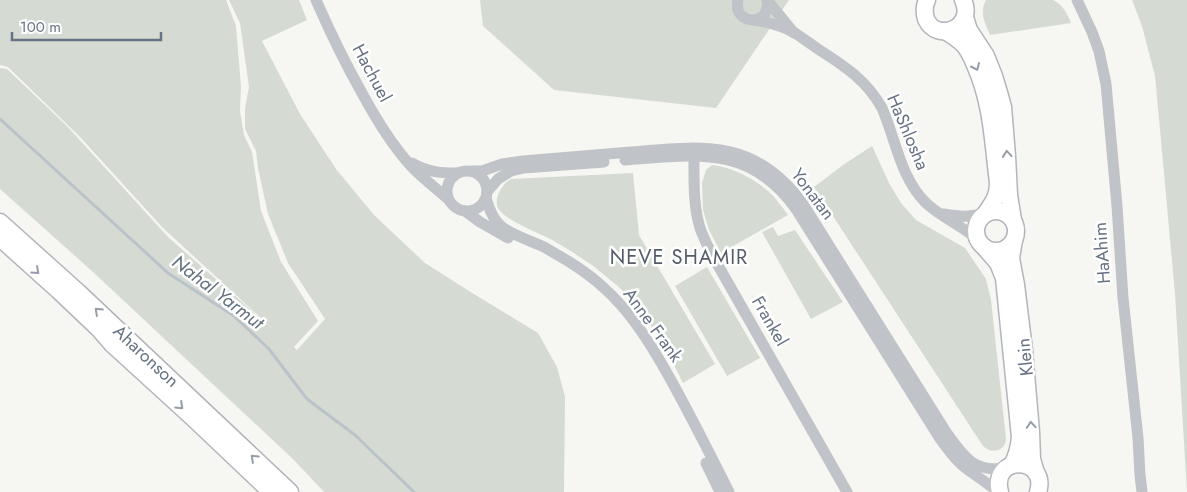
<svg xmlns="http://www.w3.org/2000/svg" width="1187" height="492" viewBox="0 0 1187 492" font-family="Jost,sans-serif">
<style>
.green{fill:#d5dbd3}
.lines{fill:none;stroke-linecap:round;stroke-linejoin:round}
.stream{stroke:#bac3c9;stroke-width:3}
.secondary-casing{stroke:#b2b6bc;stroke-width:19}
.street{stroke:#c0c3c7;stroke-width:11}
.secondary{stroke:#fff;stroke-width:16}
.oneway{stroke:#959ca8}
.labels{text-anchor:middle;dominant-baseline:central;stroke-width:5;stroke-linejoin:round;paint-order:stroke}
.street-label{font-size:18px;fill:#677283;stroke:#fff}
.water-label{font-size:19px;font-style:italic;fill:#63737f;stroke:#fff}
.quarter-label{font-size:20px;letter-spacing:1px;fill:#545c69;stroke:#fff}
</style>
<rect width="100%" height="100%" fill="#f6f6f3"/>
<!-- green -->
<g class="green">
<path d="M0,0H226L236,26L241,87L240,111L244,135L252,152L261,211L281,262L318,321L294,347L297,350L325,319L288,263L268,214L258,168L256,151L245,129V108L249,87L240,23L229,0H299L307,20L262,41L300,114L336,169L374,215L425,263L469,291L538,333L557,367L565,397L564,492H324L294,460L93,272L0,189V68L7,69L67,126L168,237L274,330L163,228L80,137L8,67L0,65Z"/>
<path d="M480,0H789L716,108L554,90L483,26Z"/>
<path d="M986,0H1053C1063,5 1067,13 1071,23L990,35C985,23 979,12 986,0Z"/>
<path d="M1132,0H1187V492L1175,294L1162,151L1155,76L1142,26Z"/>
<path d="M872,146L889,183L901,203L916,220L965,248L986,279L991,300L1006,439C1005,452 991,454 983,446L814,187L843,165Z"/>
<path d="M712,165C732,167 753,178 768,191C776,198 782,207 788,215L721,253L709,230L703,210L702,183L706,170Z"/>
<path d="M633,173L639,235L715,364L683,383C668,352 651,322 628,296C619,286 606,277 596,268C583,259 568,249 554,241C541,234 504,220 498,208C493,198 503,183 511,179Z"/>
<path d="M773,227L778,236L795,230L843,302L811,319L762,232Z"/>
<path d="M707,267L760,358L727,376L675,286Z"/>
</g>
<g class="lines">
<!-- stream -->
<path class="stream" d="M0,119L168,273L234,316L269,349L307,399L355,435L414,492"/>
<!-- secondary casing -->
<g class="secondary-casing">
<g id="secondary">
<path d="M927,0C924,6 924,12 926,19C937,44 976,27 963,0"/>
<path d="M965,17L969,30L986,56L994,76L1000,96L1003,107L1007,156L1009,195L1013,220"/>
<path d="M945,31C952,35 958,39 964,45C969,51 972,58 975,65C992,103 993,143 998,183C998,197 993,202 986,213"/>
<circle cx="996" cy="231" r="20"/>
<path d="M0,222L78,292L290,492"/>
<path d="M0,238L59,291L99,329L112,344L192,417L271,492"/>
<path d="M1014,240L1011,258L1016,285L1024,350L1031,432L1032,459L1036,473"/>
<path d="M985,248L998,263L1004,278L1020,437C1019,448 1017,456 1012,465"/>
<path d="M1000,492C990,454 1049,456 1038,492"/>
</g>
</g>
<!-- street -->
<g class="street">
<path d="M316,0C330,32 345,63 362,93C376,119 391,144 411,166C422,178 436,188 448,199"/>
<path d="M738,0C732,26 772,27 767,0"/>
<path d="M767,0L794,33"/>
<path d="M1077,0L1092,32L1099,51L1106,84L1117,206L1123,298L1138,438L1140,475L1142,492"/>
<path d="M754,20C767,22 784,27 795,33C804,39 812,45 821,51C846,67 867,81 882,108C896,140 900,177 926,203C941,217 961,225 977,239"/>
<path d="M694,156C694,181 693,208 701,231C705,241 710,251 715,260L847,492"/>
<path d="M625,160C695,155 750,144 796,209L939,437C946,447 953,457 962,465C974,475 987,482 998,492"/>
<path d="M412,163C428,172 439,173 457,173"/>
<circle cx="467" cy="191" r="20"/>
<path d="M472,171H482L502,164L523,161C559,158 595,155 631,152C703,146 755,138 803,204L946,432C963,456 975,475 1008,467"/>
<path d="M487,192L498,179L511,171L524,168L604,162"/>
<path d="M486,198C489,209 493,220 502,227C513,235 531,241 544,247C565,259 586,271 604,288C630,311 650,343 667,373C689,412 709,452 729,492"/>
<path d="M465,211L480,222L508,238"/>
<path d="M944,214C960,217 967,217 983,214"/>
<path d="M706,463L720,492"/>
</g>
<!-- secondary -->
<use href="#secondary" class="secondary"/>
</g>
<!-- one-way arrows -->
<defs><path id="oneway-chevron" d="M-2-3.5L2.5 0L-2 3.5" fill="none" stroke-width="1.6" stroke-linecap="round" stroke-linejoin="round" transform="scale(1.25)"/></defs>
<g class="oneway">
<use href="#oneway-chevron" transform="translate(976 67) rotate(66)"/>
<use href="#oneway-chevron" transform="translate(1007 154) rotate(-95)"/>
<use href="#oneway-chevron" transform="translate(36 271) rotate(42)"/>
<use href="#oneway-chevron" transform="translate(98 311) rotate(-137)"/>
<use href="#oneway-chevron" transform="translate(180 406) rotate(43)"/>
<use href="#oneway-chevron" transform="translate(1031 425) rotate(-94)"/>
<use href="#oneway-chevron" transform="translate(254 458) rotate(-137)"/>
</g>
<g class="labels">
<!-- street labels -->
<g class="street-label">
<text transform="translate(372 73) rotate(62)">Hachuel</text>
<text transform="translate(908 132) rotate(67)">HaShlosha</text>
<text transform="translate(813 194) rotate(53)">Yonatan</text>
<text transform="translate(1102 253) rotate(-94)">HaAhim</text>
<text transform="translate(770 321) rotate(60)">Frankel</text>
<text transform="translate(653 325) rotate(54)">Anne Frank</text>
<text transform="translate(146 356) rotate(43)">Aharonson</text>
<text transform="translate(1025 357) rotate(-96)">Klein</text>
</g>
<!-- water labels -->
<g class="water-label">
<text transform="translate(218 292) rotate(37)">Nahal Yarmut</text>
</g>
<!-- quarter labels -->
<g class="quarter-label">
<text x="679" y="257">NEVE SHAMIR</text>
</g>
</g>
<!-- scale -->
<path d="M12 32v8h149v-8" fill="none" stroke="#677283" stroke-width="2.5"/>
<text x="20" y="32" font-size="15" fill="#677283" stroke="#ffffff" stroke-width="4" paint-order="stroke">100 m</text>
</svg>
